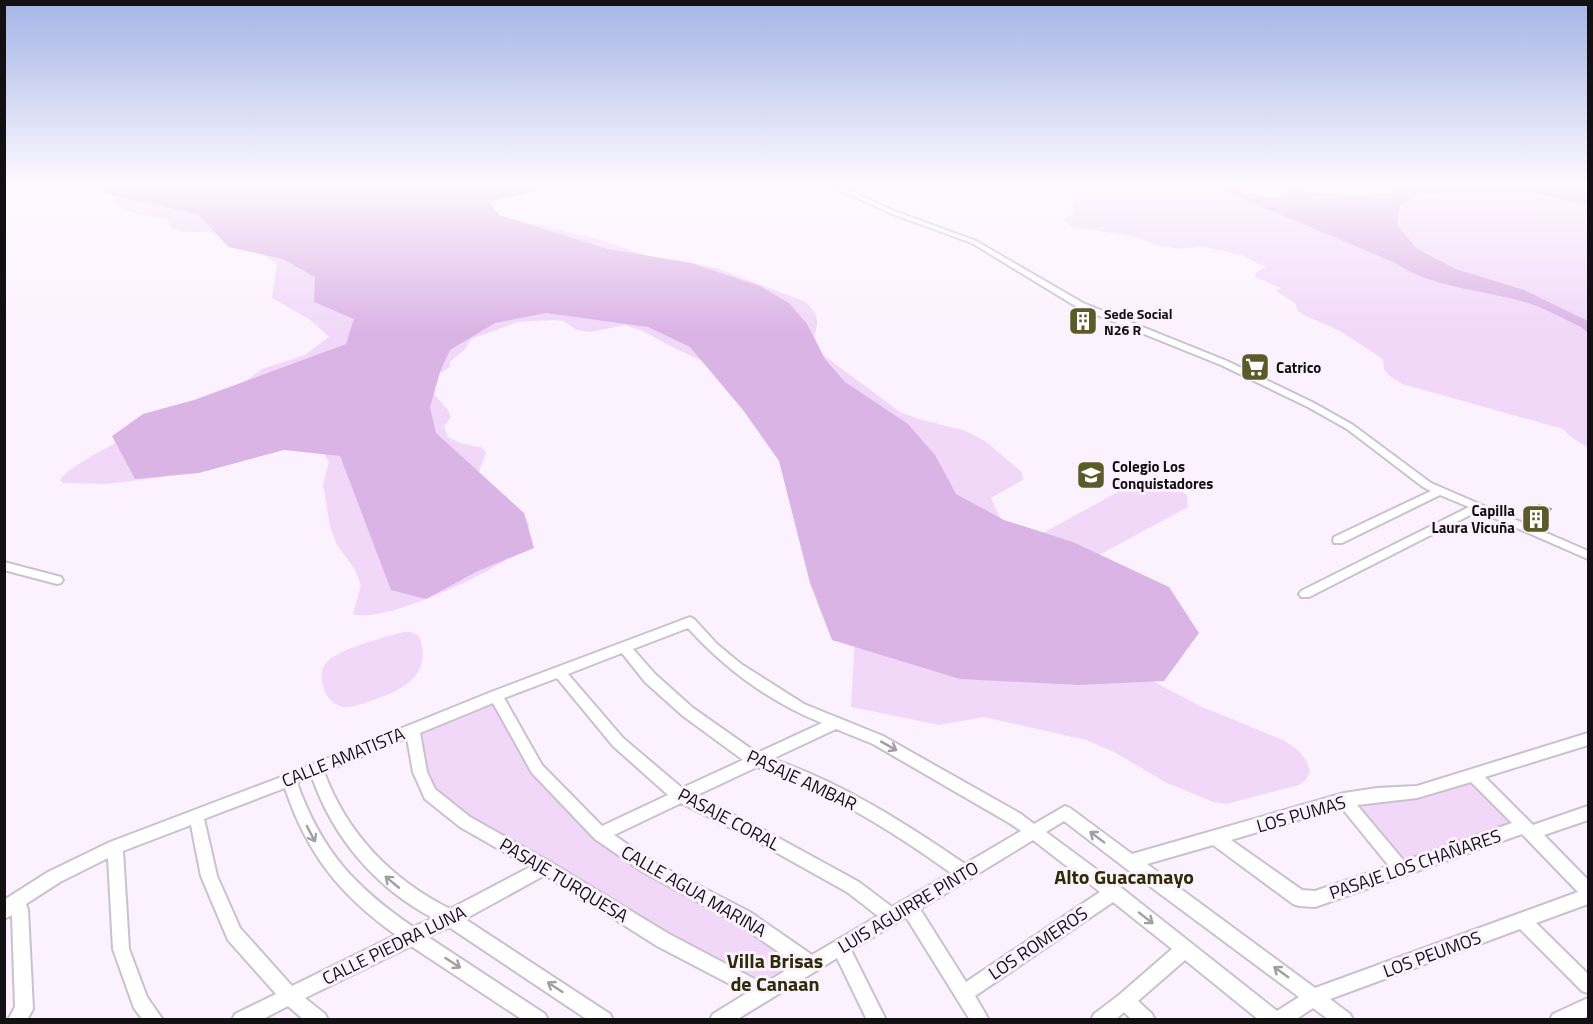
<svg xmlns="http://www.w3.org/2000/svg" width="1593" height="1024" viewBox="0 0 1593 1024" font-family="'Titillium Web',sans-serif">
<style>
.green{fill:#f1d8f9}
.water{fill:#dbb4e6}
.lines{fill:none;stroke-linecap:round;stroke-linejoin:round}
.minor-casing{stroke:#cbc1ce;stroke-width:4}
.minor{fill:#fff;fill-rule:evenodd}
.wall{fill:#c2bac5}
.building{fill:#e2d8e5;stroke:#9e97a0;stroke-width:1.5}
.oneway{stroke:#a19fa1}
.labels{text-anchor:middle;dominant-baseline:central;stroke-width:6;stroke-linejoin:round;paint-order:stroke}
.far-poi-label{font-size:14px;font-weight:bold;fill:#131014;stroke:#fcf2ff;text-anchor:start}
.poi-label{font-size:15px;font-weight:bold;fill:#131014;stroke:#fcf2ff;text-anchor:start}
.near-street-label{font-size:18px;fill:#131014;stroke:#fcf2ff}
.near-neighbourhood-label{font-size:20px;font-weight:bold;fill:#2d2c02;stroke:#fcf2ff}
</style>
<rect width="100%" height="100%" fill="#fcf2ff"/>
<!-- green -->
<g class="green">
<path d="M1065,187H1588V448L1570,436L1563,429L1402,384L1388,375L1384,369L1383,359L1338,330L1304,315L1298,311L1295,303L1276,291L1281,288L1255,277L1256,272L1266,267L1241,255L1201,246L1182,249L1160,246L1132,236L1072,227L1062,219L1074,214L1072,210L1076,197Z"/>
<path d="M119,193L477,205L505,220L540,225L602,240L653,258L683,261L717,268L806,302C817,313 820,321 814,336L822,354L900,412L919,419L966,431L985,441L1022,472L1023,480L991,498L1004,526L1023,544L1136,482C1160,476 1167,481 1187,495L1188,507L1079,566L1133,665L1158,684L1200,706L1283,740L1298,750L1306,760L1310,771L1306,780L1299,785L1226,804L1213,802L1167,783L1114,752L1086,740L984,717L939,725L851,707L855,636L819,445L747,389L702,361L672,347L643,331L625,325L590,332L577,330L563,321L554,320L518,322L471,339L465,349L450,362V367L438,375L433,393L448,410L451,417L444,427L448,437L460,443L483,448L486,453L477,477L529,523C529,533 528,540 521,548C499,571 382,625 353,614L361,585L354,568L337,545L330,527L323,484L329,462L324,454L315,451L286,449L157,478L106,484L63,483L60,480C73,457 214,397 246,381L262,369L305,355L329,337L312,321L272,298L277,265C259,250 237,236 213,233C196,231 188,235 171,228L167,219L131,212L123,209L115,201Z"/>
<path d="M403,632H411L419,636C433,673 406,689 374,700C364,703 354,708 343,707C334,705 326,697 324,689C322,682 320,673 324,666C335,648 384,638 403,632Z"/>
<path d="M492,703L529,769L594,837L643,874L739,927L789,959V969L768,983L758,982L667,933L466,816L436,794L424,771L418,731Z"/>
<path d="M1468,783L1479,787L1511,821L1509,825L1405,863L1356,808L1357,804L1376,798H1420Z"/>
</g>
<!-- water -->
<g class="water">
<path d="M103,187H552L490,202L499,215L608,249L691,263L760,286L789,303L807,324L825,359L845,382L908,424L935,455L956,494L1004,520L1073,542L1169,587L1199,633L1164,681L1079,685L960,679L832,640L810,583L779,461L743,410L690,347L648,327L546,313L495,323L450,350L440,372L430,407L436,433L524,513L534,548L478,571L426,599L391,590L340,456L284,450L199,473L135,479L112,436L143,414L194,400L346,344L354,319L314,302L315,277L283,259L228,247L198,214L101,193Z"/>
<path d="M1215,187C1238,187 1260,202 1285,195L1289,190L1352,196L1392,193L1393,187H1588V205L1539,194L1421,193L1400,205L1397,225L1417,249L1456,269L1524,290L1588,321V333L1581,327C1562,318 1541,306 1521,301C1477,289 1433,288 1393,262Z"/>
</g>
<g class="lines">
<!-- minor casing -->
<g class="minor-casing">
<g id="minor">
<path d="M833,187H842L894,211L976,241L1083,303L1227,361L1314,403L1353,425L1431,483L1588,551V559L1478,511L1309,597H1301L1299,594L1301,591L1469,507L1440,495L1342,543H1334L1333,540L1334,537L1431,491L1423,487L1347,429L1308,407L1221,365L1077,307L972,243L890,213Z"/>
<path d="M4,562L61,577L63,580L61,583L57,584L4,570Z"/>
<path d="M690,617L694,619L717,644L741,664L804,704L883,736L1021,814L1034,824L1065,806L1070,808L1132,854L1344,793L1377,788L1417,786L1588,733V745L1485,777L1533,825L1588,806V820L1544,835L1588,880V904L1536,923L1588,974V993L1582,991L1520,929L1330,999L1350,1014L1353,1020H1329L1313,1008L1295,1020H1259L1185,960L1138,1001L1152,1014L1155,1020H1132L1124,1012L1115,1020H1091L1094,1014L1119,995L1172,949L1113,902L975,996L989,1020H970L906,917L851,950L886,1020H867L837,958L736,1020H710L713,1014L747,993L657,946L545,875L465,919L610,1014L613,1020H588L449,927L428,937L545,1014L548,1020H523L411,946L305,998L325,1014L328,1020H304L288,1006L261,1020H232L235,1014L276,994L228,940L201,876L191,825L123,851L129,949L147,997L163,1020H143L134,1008L113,949L108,858L60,882L26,904L28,910L33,1009L27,1020H8L15,1007L12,915L4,919V900L48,872L110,842L284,776L491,692ZM688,628C725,669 770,702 822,723L757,753L693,708L655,674L633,649ZM622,653L645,682L683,716L743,760L682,788L623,738L568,674ZM557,678L613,746L668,795L602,826L542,765L504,698ZM493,703L532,773L595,839L643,872L738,924L796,964L764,984L669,934L550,862L470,817L435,789L427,772L420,733ZM836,729L873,744L1011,824L1021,831L965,864C905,823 841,782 772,759ZM407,738L413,772L425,799L460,827L530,867L450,909C392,880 347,834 324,772ZM757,767C827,790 891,830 951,873L892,907L859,882L764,830L695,796ZM312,777C333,838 376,888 433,918L413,927C354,886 322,852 297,783ZM1471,782L1512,823L1404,861L1357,805L1417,798ZM285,788C307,854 340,895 396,935L292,986L240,928L217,876L204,819ZM681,803L754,840L847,892L878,916L812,955L750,912L653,862L614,835ZM1341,807L1389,866L1315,891L1302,890L1231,840ZM1064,821L1124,867L1299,997L1277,1011L1119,886L1046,832ZM1522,834L1578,892L1315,988L1147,864L1213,845L1293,904L1299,906L1315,907ZM1033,840L1100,892L966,982L920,909Z"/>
<path d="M1588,998V1016L1580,1020H1550L1553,1014Z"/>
</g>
</g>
<!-- minor -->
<use href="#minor" class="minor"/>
</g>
<!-- wall -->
<path class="wall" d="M1539,505L1551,509L1539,526L1528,521Z"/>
<!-- building -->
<path class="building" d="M1539,505L1551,509L1544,519L1533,514Z"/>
<!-- one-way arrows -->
<defs><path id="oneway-shaft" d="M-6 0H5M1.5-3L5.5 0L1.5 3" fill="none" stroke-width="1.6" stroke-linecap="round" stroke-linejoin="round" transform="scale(1.5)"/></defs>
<g class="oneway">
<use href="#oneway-shaft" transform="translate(889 746) rotate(29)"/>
<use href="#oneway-shaft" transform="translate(311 834) rotate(62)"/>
<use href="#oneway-shaft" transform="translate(1097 837) rotate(-143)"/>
<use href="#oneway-shaft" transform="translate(392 882) rotate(-140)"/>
<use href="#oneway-shaft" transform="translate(1146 918) rotate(38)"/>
<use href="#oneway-shaft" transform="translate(453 963) rotate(33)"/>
<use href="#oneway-shaft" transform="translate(1281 972) rotate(-144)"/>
<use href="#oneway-shaft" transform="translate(555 987) rotate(-147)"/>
</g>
<!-- sky -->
<linearGradient id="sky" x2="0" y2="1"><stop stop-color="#a3b4e7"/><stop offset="0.56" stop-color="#fef9ff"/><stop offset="1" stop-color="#fef9ff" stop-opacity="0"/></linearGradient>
<rect width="1593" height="331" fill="url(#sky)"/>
<!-- icons -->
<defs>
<g id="building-square" transform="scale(1.5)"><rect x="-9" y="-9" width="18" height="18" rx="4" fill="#5b5b28" stroke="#fcf2ff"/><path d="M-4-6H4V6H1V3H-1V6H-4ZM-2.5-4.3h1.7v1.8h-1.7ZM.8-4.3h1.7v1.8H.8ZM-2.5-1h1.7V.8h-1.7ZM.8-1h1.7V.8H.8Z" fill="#fff"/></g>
<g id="supermarket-square" transform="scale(1.5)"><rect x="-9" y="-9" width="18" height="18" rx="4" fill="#5b5b28" stroke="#fcf2ff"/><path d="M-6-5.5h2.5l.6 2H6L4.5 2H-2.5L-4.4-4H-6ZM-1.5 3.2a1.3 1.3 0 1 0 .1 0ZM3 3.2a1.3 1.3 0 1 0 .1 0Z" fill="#fff"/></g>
<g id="school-square" transform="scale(1.5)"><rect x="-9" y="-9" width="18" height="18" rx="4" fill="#5b5b28" stroke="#fcf2ff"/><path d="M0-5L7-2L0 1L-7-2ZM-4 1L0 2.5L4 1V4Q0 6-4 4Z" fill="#fff"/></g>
</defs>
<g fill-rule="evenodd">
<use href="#building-square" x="1083" y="321"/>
<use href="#supermarket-square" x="1255" y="367"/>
<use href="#school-square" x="1091" y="475"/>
<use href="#building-square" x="1536" y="519"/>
</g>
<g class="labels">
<!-- far-poi labels -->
<g class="far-poi-label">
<text x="1104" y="313">Sede Social<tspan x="1104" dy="16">N26 R</tspan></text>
</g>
<!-- poi labels -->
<g class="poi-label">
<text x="1276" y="367">Catrico</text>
<text x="1112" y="466">Colegio Los<tspan x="1112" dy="17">Conquistadores</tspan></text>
<text x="1515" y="510" text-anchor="end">Capilla<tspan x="1515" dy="17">Laura Vicuña</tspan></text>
</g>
<!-- near-street labels -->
<g class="near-street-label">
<text transform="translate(343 757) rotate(-22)">CALLE AMATISTA</text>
<text transform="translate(802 780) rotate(25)">PASAJE AMBAR</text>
<text transform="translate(1301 814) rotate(-16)">LOS PUMAS</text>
<text transform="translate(729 819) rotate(28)">PASAJE CORAL</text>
<text transform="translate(1415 864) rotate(-19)">PASAJE LOS CHAÑARES</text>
<text transform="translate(564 880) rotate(31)">PASAJE TURQUESA</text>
<text transform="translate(694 891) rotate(30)">CALLE AGUA MARINA</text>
<text transform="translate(908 907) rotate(-31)">LUIS AGUIRRE PINTO</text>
<text transform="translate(1038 943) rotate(-34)">LOS ROMEROS</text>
<text transform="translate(394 945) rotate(-26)">CALLE PIEDRA LUNA</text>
<text transform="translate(1432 954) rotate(-20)">LOS PEUMOS</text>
</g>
<!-- near-neighbourhood labels -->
<g class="near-neighbourhood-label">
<text x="1124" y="876">Alto Guacamayo</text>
<text x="775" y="960">Villa Brisas<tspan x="775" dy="23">de Canaan</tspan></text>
</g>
</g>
<!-- border -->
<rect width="1593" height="1024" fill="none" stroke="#131014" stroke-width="12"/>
</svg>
